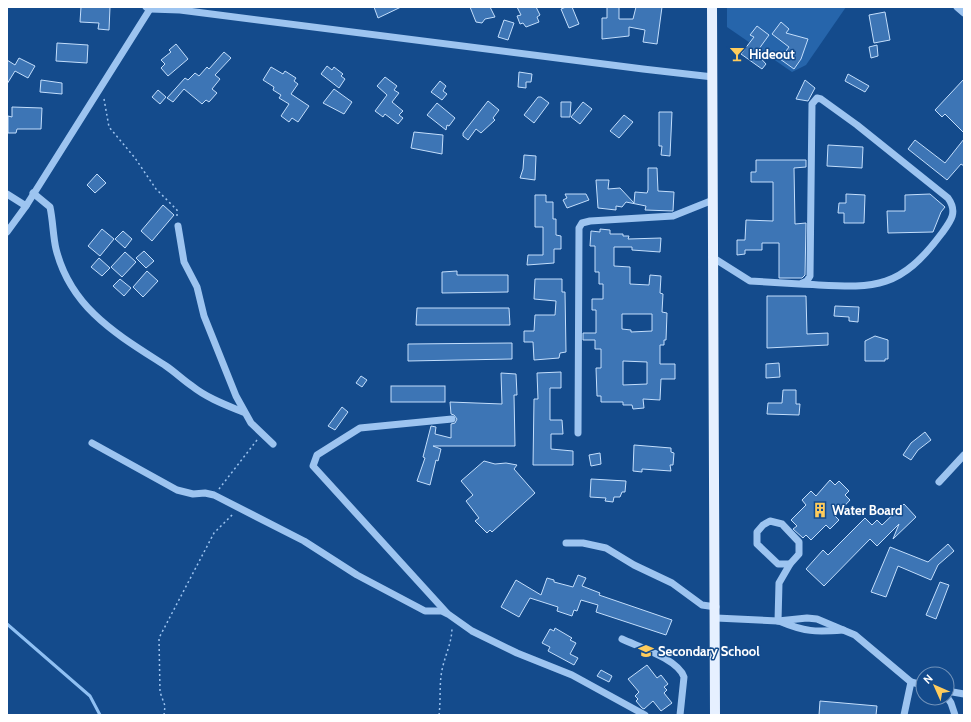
<svg xmlns="http://www.w3.org/2000/svg" width="971" height="722" viewBox="0 0 971 722" font-family="Cabin,sans-serif">
<style>
.green{fill:#2665ab}
.lines{fill:none;stroke-linecap:round;stroke-linejoin:round}
.stream{stroke:#8fc0f3;stroke-width:3}
.building{fill:#3d75b5;stroke:#c3defc;fill-rule:evenodd}
.path{stroke:#9dc4f0;stroke-width:1.5;stroke-dasharray:2 3;stroke-linecap:butt}
.minor{stroke:#9dc4f0;stroke-width:7}
.major{stroke:#e6f0ff;stroke-width:10}
.labels{text-anchor:middle;dominant-baseline:central;stroke-width:3;stroke-linejoin:round;paint-order:stroke}
.poi-label{font-size:13px;font-weight:bold;fill:#fff;stroke:#144b8c;text-anchor:start}
</style>
<rect width="100%" height="100%" fill="#144b8c"/>
<!-- green -->
<path class="green" d="M727,7H846L806,65L792,72L727,27Z"/>
<g class="lines">
<!-- stream -->
<path class="stream" d="M7,624L90,696L100,715"/>
</g>
<!-- building -->
<g class="building">
<path d="M81,7H110L109,30L98,29L99,23L80,22Z"/>
<path d="M374,7H401L378,18Z"/>
<path d="M470,7H490L495,17L485,19L482,23L476,22Z"/>
<path d="M517,7H536L540,15L537,17L539,22L526,27L523,23L520,24L517,16L521,15Z"/>
<path d="M566,7H572L579,24L569,28L561,9Z"/>
<path d="M607,7H619V19H633L636,7H662L657,44L643,42L645,30L629,27V36L602,39V18H607Z"/>
<path d="M885,12L890,40L874,43L869,15Z"/>
<path d="M504,20L514,23L508,40L498,37Z"/>
<path d="M781,22L789,29L786,33L808,39L801,59L794,69L780,59L789,47L772,34Z"/>
<path d="M757,26L769,35L756,53L766,64L762,69L741,54L754,37L750,35Z"/>
<path d="M57,43L88,45L87,63L56,61Z"/>
<path d="M176,44L188,59L168,76L161,68L165,64L161,60L171,52L169,50Z"/>
<path d="M877,45L878,56L871,58L869,47Z"/>
<path d="M224,52L231,58L215,75L220,79L212,89L217,93L209,102L206,100L202,104L184,89L173,102L167,98L185,78L188,80L195,73L199,76L207,67L209,69Z"/>
<path d="M19,58L35,66L28,78L15,71L7,84V60L15,65Z"/>
<path d="M327,66L332,70L334,67L343,74L341,76L345,79L339,88L321,74Z"/>
<path d="M271,67L283,74L285,71L296,78L294,81L298,84L291,94L309,106L298,122L292,118L289,122L281,116L289,104L279,98L281,95L273,90L274,87L263,80Z"/>
<path d="M519,72L532,74L531,82H526V88L518,87Z"/>
<path d="M848,74L869,86L865,92L845,81Z"/>
<path d="M385,77L397,86L394,90L399,93L392,102L403,111L399,115L403,118L398,124L385,114L383,117L375,111L387,95L377,86Z"/>
<path d="M964,79V133L945,114L942,117L935,110Z"/>
<path d="M41,80L62,83V94L40,92Z"/>
<path d="M805,80L815,88L808,101L796,99Z"/>
<path d="M440,81L446,86L443,91L447,94L442,100L431,92Z"/>
<path d="M334,89L352,102L344,114L323,103Z"/>
<path d="M158,90L166,97L160,104L152,97Z"/>
<path d="M538,97H541L549,103L534,123L524,115Z"/>
<path d="M488,101L499,110L493,118L495,120L481,133L476,129L468,140L463,136V133Z"/>
<path d="M561,102H571L570,117H561Z"/>
<path d="M583,102L592,109L580,124L571,117Z"/>
<path d="M437,103L455,118L449,126L447,125L446,130L427,115Z"/>
<path d="M12,107L42,108L41,129H17L16,133H8V116L12,117Z"/>
<path d="M659,112H672L670,156L661,155L662,146H659Z"/>
<path d="M624,115L633,122L619,138L610,131Z"/>
<path d="M414,132L443,135L442,154L411,148Z"/>
<path d="M964,139V166L961,164L947,180L908,149L915,140L945,163Z"/>
<path d="M828,145L863,147L862,168L827,166Z"/>
<path d="M524,155L536,156L535,180L520,178L523,169Z"/>
<path d="M756,160H806V167L794,168L795,224L806,223L805,275L802,278H779V243H762V250H745V254L737,255V240H745L746,220L773,221V182H751V172H756Z"/>
<path d="M648,168H657L658,191L674,192L673,211L645,210L646,206L626,202L622,207L616,206V210L598,208L596,180H609L608,189L620,188L634,203L635,192L647,193L648,190Z"/>
<path d="M97,174L106,183L95,193L87,185Z"/>
<path d="M565,194H586L589,200L567,208L563,200L567,198Z"/>
<path d="M846,194L865,195L864,223H844V213H838L839,203H846Z"/>
<path d="M930,194L945,207L941,212L933,232L888,233L887,211H905V195Z"/>
<path d="M535,195H546V202H553V219H556V235L561,236V249H554V263L527,265L528,255H543V227H535Z"/>
<path d="M163,205L174,215L152,241L141,231Z"/>
<path d="M102,229L114,239L100,256L88,246Z"/>
<path d="M600,229L610,230V234H623V236H629L628,239L661,238L660,252L632,250V247H614V266L630,267V284L649,285L650,275L661,276L660,293L663,294L662,312L667,313L666,340H664V345H660V364H675V379H661L660,400L643,399L644,408L633,409L632,405H623V402H601V396H597L596,368H601V349H595V340H583V333H596V310H592V299H603V284H599V272H595V246H590L591,231L600,232ZM622,314H652V331L631,332V330L622,329ZM623,361L647,362V384L623,385Z"/>
<path d="M123,231L132,239L125,248L115,239Z"/>
<path d="M144,251L154,261L146,268L136,258Z"/>
<path d="M125,252L136,262L122,277L111,267Z"/>
<path d="M99,258L110,268L102,276L91,267Z"/>
<path d="M147,271L158,281L143,297L133,287Z"/>
<path d="M457,271V275H508V292L442,293V272Z"/>
<path d="M120,279L131,288L124,296L113,286Z"/>
<path d="M535,279H562V292H565L566,352L560,353L559,358L534,360L533,342H524V331H534L535,315H555L556,301L534,299Z"/>
<path d="M767,296H806L807,334L828,333V345L767,348Z"/>
<path d="M835,306L859,307L858,322L849,321V317L834,316Z"/>
<path d="M417,308H509L510,325H416Z"/>
<path d="M875,336L888,340V359H885V361H865V341Z"/>
<path d="M512,343V359L408,361V344Z"/>
<path d="M779,363L780,377L766,378V364Z"/>
<path d="M561,372V388H550V420H562L563,434H551V449L573,451V465H533L534,399H538L537,373Z"/>
<path d="M501,373L516,374L517,395H514L515,446H433L441,449L438,461L436,460L430,485L417,481L425,458L423,457L431,426L436,427L435,434L451,438V424L455,423L457,419L454,415L451,414L450,402L502,404Z"/>
<path d="M361,376L367,380L362,387L356,383Z"/>
<rect x="391" y="386" width="54" height="16"/>
<path d="M783,390H796V404H800L799,415L767,414L768,403H782Z"/>
<path d="M342,407L348,412L335,430L328,426Z"/>
<path d="M925,432L931,440L918,450L911,460L903,455L911,443Z"/>
<path d="M634,445L671,448V452L674,453L673,465H670L671,471L642,469V472L633,471Z"/>
<path d="M600,453L601,464L591,466L589,455Z"/>
<path d="M484,461L495,464L506,463L517,465L514,469L535,493L492,532L490,530L487,533L475,521L479,518L466,501L473,495L461,481Z"/>
<path d="M591,479L626,481L625,492H622L620,497H614L613,502L605,501L606,498L590,497Z"/>
<path d="M830,480L835,485L839,481L849,491L845,495L850,500L835,516L839,520L830,529L826,525L811,540L806,535L803,538L793,529L797,526L791,520L806,505L802,500L811,491L816,496Z"/>
<path d="M904,504L916,517L893,539L899,524L877,546L870,539L824,586L806,569L823,550L828,555L865,518L872,525L877,520L882,525Z"/>
<path d="M948,544L954,551L938,565L931,580L898,566L886,597L871,592L890,547L928,562Z"/>
<path d="M578,575L586,578L582,586L600,593L599,595L672,620L666,635L596,612L598,605L581,600L577,611L574,610L572,616L557,611L558,607L530,598L519,617L501,607L516,580L541,595L547,578L554,580V582L573,587Z"/>
<path d="M940,582L949,585L936,619L926,615Z"/>
<path d="M555,628L572,638L570,640L576,643L570,654L578,658L574,665L548,651L550,647L542,643L550,629L554,631Z"/>
<path d="M647,665L657,678L661,675L668,684L664,687L667,690L664,693L672,703L661,711L653,701L644,709L642,708L636,701L638,699L635,696L639,692L628,679Z"/>
<path d="M601,670L612,676L609,682L597,676Z"/>
<path d="M820,701L877,706L876,715H819Z"/>
</g>
<g class="lines">
<!-- path -->
<g class="path">
<path d="M104,99L109,127L135,158L156,189L177,210V218"/>
<path d="M219,489L257,440"/>
<path d="M164,715L165,706L160,692L159,638L214,533L233,514"/>
<path d="M439,715C441,700 439,685 442,670C445,655 452,643 452,627"/>
</g>
<!-- minor -->
<g class="minor">
<path d="M146,7L150,9L180,10L643,69L713,77"/>
<path d="M957,7L964,13"/>
<path d="M33,193L50,207C53,221 53,236 56,249C71,309 118,335 166,366C175,372 183,380 192,386C207,398 226,405 243,412"/>
<path d="M7,194L26,206L150,9"/>
<path d="M178,226L184,262L197,287L204,316L236,396L251,423L273,444"/>
<path d="M7,232L26,206"/>
<path d="M712,257L750,281L800,284L807,281L810,276L812,104L817,98L821,99L857,125L948,198C958,212 951,221 942,233C896,295 870,287 800,284"/>
<path d="M578,433L579,228L582,223L590,221L673,216L713,200"/>
<path d="M92,443L177,490L193,494L205,493L214,495L304,541L357,575L425,611H442L448,614L472,631L517,653L572,675L645,715"/>
<path d="M939,482L964,455"/>
<path d="M770,521L782,524L799,542V554L790,564H778L757,544V532L763,525Z"/>
<path d="M566,543H583L606,548L634,565L672,583L702,605L716,607"/>
<path d="M446,612L313,466L317,455L360,428L452,419"/>
<path d="M716,618L778,621L807,618L817,619L855,635L911,682L923,685"/>
<path d="M778,621L779,583L790,564"/>
<path d="M779,621C805,632 815,632 843,630"/>
<path d="M622,639C639,647 678,659 684,677L680,715"/>
<path d="M947,691L964,694"/>
<path d="M947,697L951,703L955,715"/>
<path d="M904,715L911,682"/>
</g>
<!-- major -->
<path class="major" d="M712,7L715,715"/>
</g>
<!-- icons -->
<defs>
<g id="bar-bare" transform="scale(1.2)"><path d="M-6-5H6L.8 .8V4.5H3.5V6h-7V4.5H-.8V.8Z" fill="#ffcc5c" stroke="#144b8c" stroke-width="2.5" paint-order="stroke"/></g>
<g id="building-bare" transform="scale(1.2)"><path d="M-4-6H4V6H1V3H-1V6H-4ZM-2.5-4.3h1.7v1.8h-1.7ZM.8-4.3h1.7v1.8H.8ZM-2.5-1h1.7V.8h-1.7ZM.8-1h1.7V.8H.8Z" fill="#ffcc5c" stroke="#144b8c" stroke-width="2.5" paint-order="stroke"/></g>
<g id="school-bare" transform="scale(1.2)"><path d="M0-5L7-2L0 1L-7-2ZM-4 1L0 2.5L4 1V4Q0 6-4 4Z" fill="#ffcc5c" stroke="#144b8c" stroke-width="2.5" paint-order="stroke"/></g>
</defs>
<g fill-rule="evenodd">
<use href="#bar-bare" x="737" y="54"/>
<use href="#building-bare" x="820" y="510"/>
<use href="#school-bare" x="646" y="651"/>
</g>
<g class="labels">
<!-- poi labels -->
<g class="poi-label">
<text x="749" y="54">Hideout</text>
<text x="832" y="510">Water Board</text>
<text x="658" y="651">Secondary School</text>
</g>
</g>
<!-- border -->
<rect width="971" height="722" fill="none" stroke="#ffffff" stroke-width="16"/>
<!-- north arrow -->
<g transform="translate(935 686) rotate(315)"><circle r="19" fill="#144b8c" stroke="#7293ba"/>
<path d="M0-3L7 15L0 10L-7 15Z" fill="#ffcc5c"/>
<text y="-6" font-size="11" font-weight="bold" text-anchor="middle" fill="#ffffff">N</text>
</g>
</svg>
